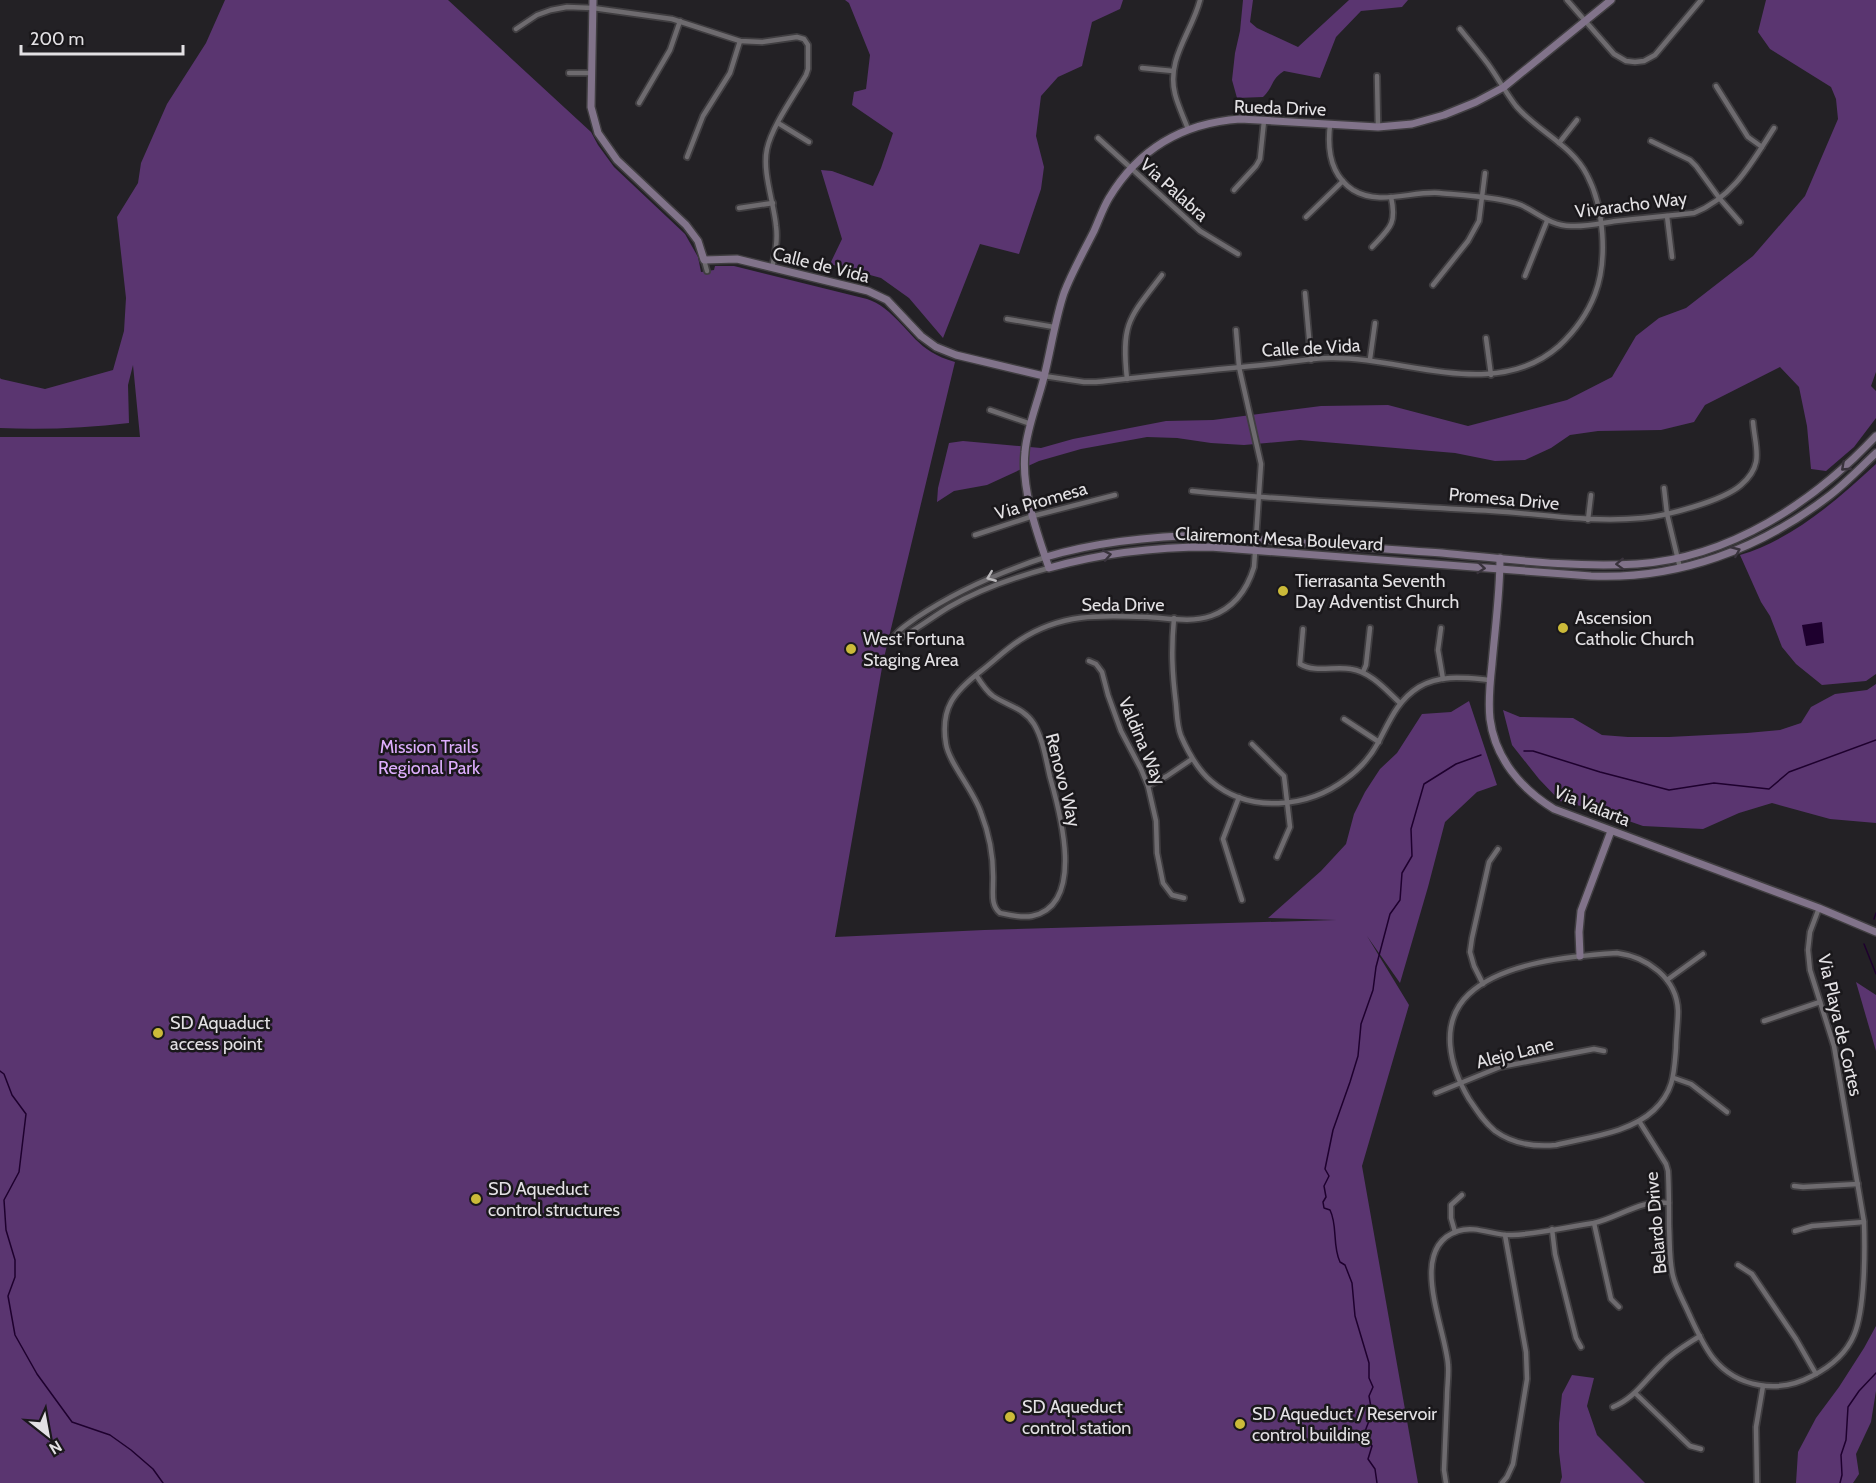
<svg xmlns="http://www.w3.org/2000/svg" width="1876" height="1483" viewBox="0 0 1876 1483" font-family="Cabin,sans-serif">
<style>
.green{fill:#5a3570}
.water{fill:#1e002e}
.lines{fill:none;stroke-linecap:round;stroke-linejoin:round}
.stream{stroke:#1e002e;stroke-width:1.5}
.street-casing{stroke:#403e41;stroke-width:8}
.secondary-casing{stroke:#403e41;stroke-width:10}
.street{stroke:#6e6b6f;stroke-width:4.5}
.secondary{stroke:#81738a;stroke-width:7}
.oneway{stroke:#39333c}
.oneway2{stroke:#bab8bb}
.poi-dot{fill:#cbba39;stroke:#1a181b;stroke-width:2}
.labels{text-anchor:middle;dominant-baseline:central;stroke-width:5;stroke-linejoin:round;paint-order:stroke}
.street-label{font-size:18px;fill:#e3e1e4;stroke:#1a181b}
.poi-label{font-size:18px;fill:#e3e1e4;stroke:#1a181b;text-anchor:start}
.park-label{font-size:18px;fill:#deaefe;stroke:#1a181b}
</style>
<rect width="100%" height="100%" fill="#232125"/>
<!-- green -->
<g class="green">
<path d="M225,0H448L591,132L598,145L614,167L685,234L698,257L701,272L714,270L715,266H734L867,299C873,301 879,304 884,308C912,330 916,351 955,362L883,662L835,937L984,930L1336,920L1268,918L1321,871L1346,844L1354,814L1365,792L1380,769L1397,753L1422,714L1451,712L1469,701L1497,785L1477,792L1445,822L1428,887L1400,983L1367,936L1409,1005L1362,1166L1418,1483H0V437H140L133,365L128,385L129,423C86,428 43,430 0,428V378L1,379L45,389L113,370L124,331L126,298L117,217L138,183L141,163L167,104L206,43Z"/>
<path d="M845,0H1123L1120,9L1092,22L1082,66L1058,77L1041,96L1036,136L1044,167L1041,189L1019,254L980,244L943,338L909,298L881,278L830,264L842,239L821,170L832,171L873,186L881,168L893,133L852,105L854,92L866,89L870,55L849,3Z"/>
<path d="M1243,0H1253L1250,22L1257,28L1298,47L1349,0H1408L1402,7L1361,11L1336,37L1320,78L1284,71C1270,80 1274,87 1263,97L1237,98L1232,80L1235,53L1240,31Z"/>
<path d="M1766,0H1876V372L1871,386L1876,391V418L1854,447L1826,471L1811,469L1807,426L1799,387L1780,367L1705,405L1694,422L1661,430L1598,431L1570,435L1551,448L1525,460L1495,461L1455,453L1300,440L1244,445L1211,443L1177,438L1147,437L1081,449L1039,461L987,485L954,491L937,502L938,488L949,443L963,441L1041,448L1073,439L1166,421L1213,420L1321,406L1388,405L1468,426L1567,400L1612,377L1636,336L1659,318L1686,308L1753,256L1805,196L1838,119L1836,99L1831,87L1770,49L1758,32Z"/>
<path d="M1876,464V674L1866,681L1822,685L1796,664L1782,647L1770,616L1761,602L1740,555C1793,539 1836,501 1876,464Z"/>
<path d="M1876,684V823L1830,819L1772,803L1739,813L1703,829L1643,826L1597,810L1560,801L1539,779L1512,745L1503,710L1520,717L1573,718L1602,735L1628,737H1669L1747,733L1780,730L1801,723L1811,707L1835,694L1867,690Z"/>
<path d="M1856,982L1876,995V1051Z"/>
<path d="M1876,1326V1391L1871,1422L1856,1454L1859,1474L1853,1483H1796L1798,1452L1816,1418L1839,1387L1864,1348Z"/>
<path d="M1572,1375L1594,1378L1587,1406L1597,1435L1645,1483H1560L1562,1477L1559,1452V1423L1562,1394Z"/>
</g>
<!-- water -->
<path class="water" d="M1822,622L1824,643L1806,646L1802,625Z"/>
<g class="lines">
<!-- stream -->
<g class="stream">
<path d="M1524,751H1533L1600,772L1669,790L1714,783L1769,789L1789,772L1876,740"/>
<path d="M1874,919L1876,913"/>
<path d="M1864,944L1876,974"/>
<path d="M0,1071L4,1074L12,1095L26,1114L19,1172L4,1200L6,1230L15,1260V1277L8,1296L15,1335L37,1374L72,1422L110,1435L131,1450L153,1469L163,1483"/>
<path d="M1377,1483L1375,1469L1368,1459L1372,1446L1364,1434L1372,1413L1369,1396L1373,1387L1369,1378V1363L1355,1316L1352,1283L1345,1265L1340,1262C1332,1245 1338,1226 1330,1210L1324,1208L1323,1202L1326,1197L1324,1186L1329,1176L1325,1169L1333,1130L1350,1082L1358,1056L1361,1024L1373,990L1376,967L1390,914L1400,900L1402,873L1412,856L1411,829L1424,784L1456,764L1481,755"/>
<path d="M1840,1483L1842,1475L1841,1455L1846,1440L1848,1407L1859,1391L1876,1373"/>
</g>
<!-- street casing -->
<g class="street-casing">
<g id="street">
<path d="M1567,0L1614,54L1626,61L1635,62L1644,61L1655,55L1701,0"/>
<path d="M516,29L537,15L551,10L567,7L593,8L672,19L740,41L762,42L797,37L804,39L808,45V69L806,75C794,96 772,126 767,149C762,172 774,203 776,226C778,241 775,254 772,268"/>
<path d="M1142,68L1173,71"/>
<path d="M569,73H592"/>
<path d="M1377,76L1378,127"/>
<path d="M1716,86L1748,137L1762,147"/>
<path d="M639,103L670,50L680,21"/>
<path d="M778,123L809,142"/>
<path d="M1330,125C1327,150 1330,175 1353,190C1379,206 1411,191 1439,193C1461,195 1501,197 1521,205C1538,213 1551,226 1571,226C1586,227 1602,223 1616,221C1642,218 1668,216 1694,213C1734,197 1752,162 1774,128"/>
<path d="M1188,129C1184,118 1178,106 1175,94C1166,59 1192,32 1200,0"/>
<path d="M1098,138L1200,231L1238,254"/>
<path d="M1651,141L1690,160L1696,166L1720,199L1740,222"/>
<path d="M1559,143L1577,120"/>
<path d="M687,157L703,116L730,73L740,41"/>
<path d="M1234,190L1256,166L1260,159L1264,121"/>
<path d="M739,208L773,203"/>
<path d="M1667,216L1672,257"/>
<path d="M1306,217L1343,181"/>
<path d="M1372,247C1390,228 1397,224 1391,197"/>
<path d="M704,260L707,271"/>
<path d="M1525,276L1547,221"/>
<path d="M1433,285L1468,241L1479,221L1485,173"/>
<path d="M1305,293L1311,360"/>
<path d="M1007,319L1054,327"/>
<path d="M1486,338L1491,375"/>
<path d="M1370,359L1375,323"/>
<path d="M1044,376L1084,382H1096C1152,376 1207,370 1263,365C1286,363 1309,358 1331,358C1405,357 1496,402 1559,346C1575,331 1587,315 1595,294C1608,260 1604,207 1587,175C1572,145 1537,131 1516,106C1506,93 1498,78 1488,64C1479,52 1469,40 1460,29"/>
<path d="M1127,379C1121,323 1129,318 1162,275"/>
<path d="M990,410L1031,424"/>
<path d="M1664,488L1667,514L1680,568"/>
<path d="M1192,491C1292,501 1392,505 1492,511C1543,514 1591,523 1642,518C1666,516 1723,501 1741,485C1765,464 1755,448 1753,422"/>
<path d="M1588,520L1591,495"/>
<path d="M975,535L1033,516L1115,495"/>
<path d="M1174,618C1171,650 1172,672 1176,704C1177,715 1177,726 1181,736C1188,752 1197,769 1211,781C1249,814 1308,808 1346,779C1360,769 1371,756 1379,741C1390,720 1398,700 1419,687C1441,674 1466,678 1490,680"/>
<path d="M1441,628L1438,650L1443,679"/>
<path d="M1303,629L1300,664C1315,673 1334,666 1351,669C1371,672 1386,690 1400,703"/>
<path d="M890,643C896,631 905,626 916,618C956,591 1000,572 1046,557"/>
<path d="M890,643C911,634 929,619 949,607C980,589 1015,577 1049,568"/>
<path d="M1089,661L1096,664L1102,672L1108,695L1121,731L1141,769L1148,786L1156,821L1157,853L1163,883L1172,895L1184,898"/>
<path d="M1363,672L1366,665L1370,628"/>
<path d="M976,675C981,683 986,691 993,696C1008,706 1024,708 1034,724C1043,739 1046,760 1050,777C1060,812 1086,905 1032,916C1022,918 1009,915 1000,913C991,906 993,894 993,884C994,859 990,836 981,813C974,791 949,763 946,744C940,708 954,692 981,671C994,661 1006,649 1020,640C1061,613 1101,615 1147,617C1168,618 1191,623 1211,616C1234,608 1247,590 1254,567L1261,464L1239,367L1236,330"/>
<path d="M1344,719L1379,742"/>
<path d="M1252,744L1284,776L1290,827L1277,857"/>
<path d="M1148,786L1167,776L1192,759"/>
<path d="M1239,797L1223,839L1242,900"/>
<path d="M1617,953C1647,957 1677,978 1678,1011C1678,1023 1676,1036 1676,1048C1674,1073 1674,1091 1654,1110C1630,1133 1588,1137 1556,1145C1535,1147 1513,1144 1495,1131C1484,1122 1477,1111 1469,1099C1450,1067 1438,1023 1469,994C1503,962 1572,956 1617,953Z"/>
<path d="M1667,980L1703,954"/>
<path d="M1483,984L1474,966L1470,952L1472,938L1489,862L1498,849"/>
<path d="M1764,1021L1820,1002"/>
<path d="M1674,1078L1691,1084L1727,1112"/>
<path d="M1436,1093L1500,1067L1594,1049L1604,1051"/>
<path d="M1639,1121L1666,1164L1668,1171C1669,1190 1669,1208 1669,1226C1670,1243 1669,1260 1673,1276C1676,1289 1684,1302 1689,1314C1696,1329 1703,1345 1713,1358C1737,1388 1779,1394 1812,1376C1830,1367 1846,1354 1854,1335C1865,1309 1865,1251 1864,1222L1834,1046L1810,970L1808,950L1810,932L1819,908"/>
<path d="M1794,1186L1803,1187L1858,1184"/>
<path d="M1594,1223L1611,1299L1619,1307"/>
<path d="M1552,1229L1555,1254L1576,1338L1581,1347"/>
<path d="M1795,1231L1812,1226L1864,1222"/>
<path d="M1455,1232L1451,1218V1205L1462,1195"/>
<path d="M1738,1265L1752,1274L1796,1339L1816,1374"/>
<path d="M1635,1393L1690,1446L1701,1449"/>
<path d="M1613,1407C1635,1398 1645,1380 1662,1364C1673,1352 1686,1345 1700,1336"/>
<path d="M1446,1483L1444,1470C1445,1446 1446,1421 1447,1397C1447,1386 1449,1375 1448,1365C1446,1329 1406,1248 1458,1231C1476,1225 1494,1236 1512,1235C1539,1234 1567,1227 1594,1223C1620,1217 1641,1199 1669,1203"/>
<path d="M1502,1483L1507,1477L1513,1464L1527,1379L1526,1352L1505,1235"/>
<path d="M1757,1483L1756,1427L1763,1386"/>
</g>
</g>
<!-- secondary casing -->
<g class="secondary-casing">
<g id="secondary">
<path d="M593,0L591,107L598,133L617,160L686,225L698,241L704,260L737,259L868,291L887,300L921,336L936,347L956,355L1044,376"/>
<path d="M1611,0L1504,87L1476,102L1444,115L1412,124L1378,127L1240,119C1183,123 1139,148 1109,198C1103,208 1099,220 1094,231C1084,251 1072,272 1064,293C1055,320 1051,349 1044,377C1038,402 1027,427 1025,452C1021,489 1037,533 1049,568C1102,553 1155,547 1210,547L1591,576C1678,580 1760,549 1829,496C1846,483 1861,467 1876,453"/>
<path d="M1046,557C1099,541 1155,536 1210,535C1287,543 1365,547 1442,553C1507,559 1572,568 1637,564C1730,558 1814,502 1876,436"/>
<path d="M1500,558C1500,593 1495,629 1492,664C1490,682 1488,701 1490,719C1495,758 1521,789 1554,809L1819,908L1876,932"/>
<path d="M1580,956L1579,932L1581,911L1611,831"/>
</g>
</g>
<!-- street -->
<use href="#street" class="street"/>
<!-- secondary -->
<use href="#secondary" class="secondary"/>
</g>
<!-- one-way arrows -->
<defs><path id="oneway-chevron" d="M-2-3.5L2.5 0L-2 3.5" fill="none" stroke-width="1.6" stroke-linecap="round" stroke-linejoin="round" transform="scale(1.5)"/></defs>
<g class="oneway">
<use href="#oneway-chevron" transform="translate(1845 467) rotate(137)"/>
<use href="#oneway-chevron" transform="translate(1736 551) rotate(-23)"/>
<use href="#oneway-chevron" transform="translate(1107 555) rotate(-11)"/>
<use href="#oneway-chevron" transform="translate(1620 564) rotate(178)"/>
<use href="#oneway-chevron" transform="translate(1481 568) rotate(5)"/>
</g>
<use class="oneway2" href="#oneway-chevron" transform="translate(991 577) rotate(158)"/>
<!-- markers -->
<g class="poi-dot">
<circle cx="1283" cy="591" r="6"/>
<circle cx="1563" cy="628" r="6"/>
<circle cx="851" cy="649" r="6"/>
<circle cx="158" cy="1033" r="6"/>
<circle cx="476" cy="1199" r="6"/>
<circle cx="1010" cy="1417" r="6"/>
<circle cx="1240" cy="1424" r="6"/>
</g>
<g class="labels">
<!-- street labels -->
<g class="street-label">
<text transform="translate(1280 108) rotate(2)">Rueda Drive</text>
<text transform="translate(1174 190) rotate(42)">Via Palabra</text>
<text transform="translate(1631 205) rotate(-7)">Vivaracho Way</text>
<text transform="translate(821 265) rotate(14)">Calle de Vida</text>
<text transform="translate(1311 348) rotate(-3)">Calle de Vida</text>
<text transform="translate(1504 499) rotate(5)">Promesa Drive</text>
<text transform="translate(1041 501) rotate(-16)">Via Promesa</text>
<text transform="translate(1279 539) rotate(3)">Clairemont Mesa Boulevard</text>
<text x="1123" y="605">Seda Drive</text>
<text transform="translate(1142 741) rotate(67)">Valdina Way</text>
<text transform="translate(1063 780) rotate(76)">Renovo Way</text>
<text transform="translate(1592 806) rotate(22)">Via Valarta</text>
<text transform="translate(1840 1025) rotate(77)">Via Playa de Cortes</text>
<text transform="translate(1515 1053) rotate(-14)">Alejo Lane</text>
<text transform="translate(1656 1223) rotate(-95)">Belardo Drive</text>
</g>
<!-- poi labels -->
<g class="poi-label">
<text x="1295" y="581">Tierrasanta Seventh<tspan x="1295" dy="21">Day Adventist Church</tspan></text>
<text x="1575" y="618">Ascension<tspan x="1575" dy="21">Catholic Church</tspan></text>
<text x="863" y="639">West Fortuna<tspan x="863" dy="21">Staging Area</tspan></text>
<text x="170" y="1023">SD Aquaduct<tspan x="170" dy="21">access point</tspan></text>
<text x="488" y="1189">SD Aqueduct<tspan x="488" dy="21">control structures</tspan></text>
<text x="1022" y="1407">SD Aqueduct<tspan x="1022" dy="21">control station</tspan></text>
<text x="1252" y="1414">SD Aqueduct / Reservoir<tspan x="1252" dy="21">control building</tspan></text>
</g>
<!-- park labels -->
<g class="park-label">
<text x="429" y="747">Mission Trails<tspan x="429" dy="21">Regional Park</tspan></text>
</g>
</g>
<!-- north arrow -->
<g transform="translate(48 1435) rotate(149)" stroke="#1a181b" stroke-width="4.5" paint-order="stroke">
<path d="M0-4.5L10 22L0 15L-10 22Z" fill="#e3e1e4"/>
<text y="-9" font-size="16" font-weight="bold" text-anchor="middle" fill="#e3e1e4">N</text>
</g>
<!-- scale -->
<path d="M21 45v9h162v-9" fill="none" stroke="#e3e1e4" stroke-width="3"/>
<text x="30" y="45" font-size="18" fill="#e3e1e4" stroke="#1a181b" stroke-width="4.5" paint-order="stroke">200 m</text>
</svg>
